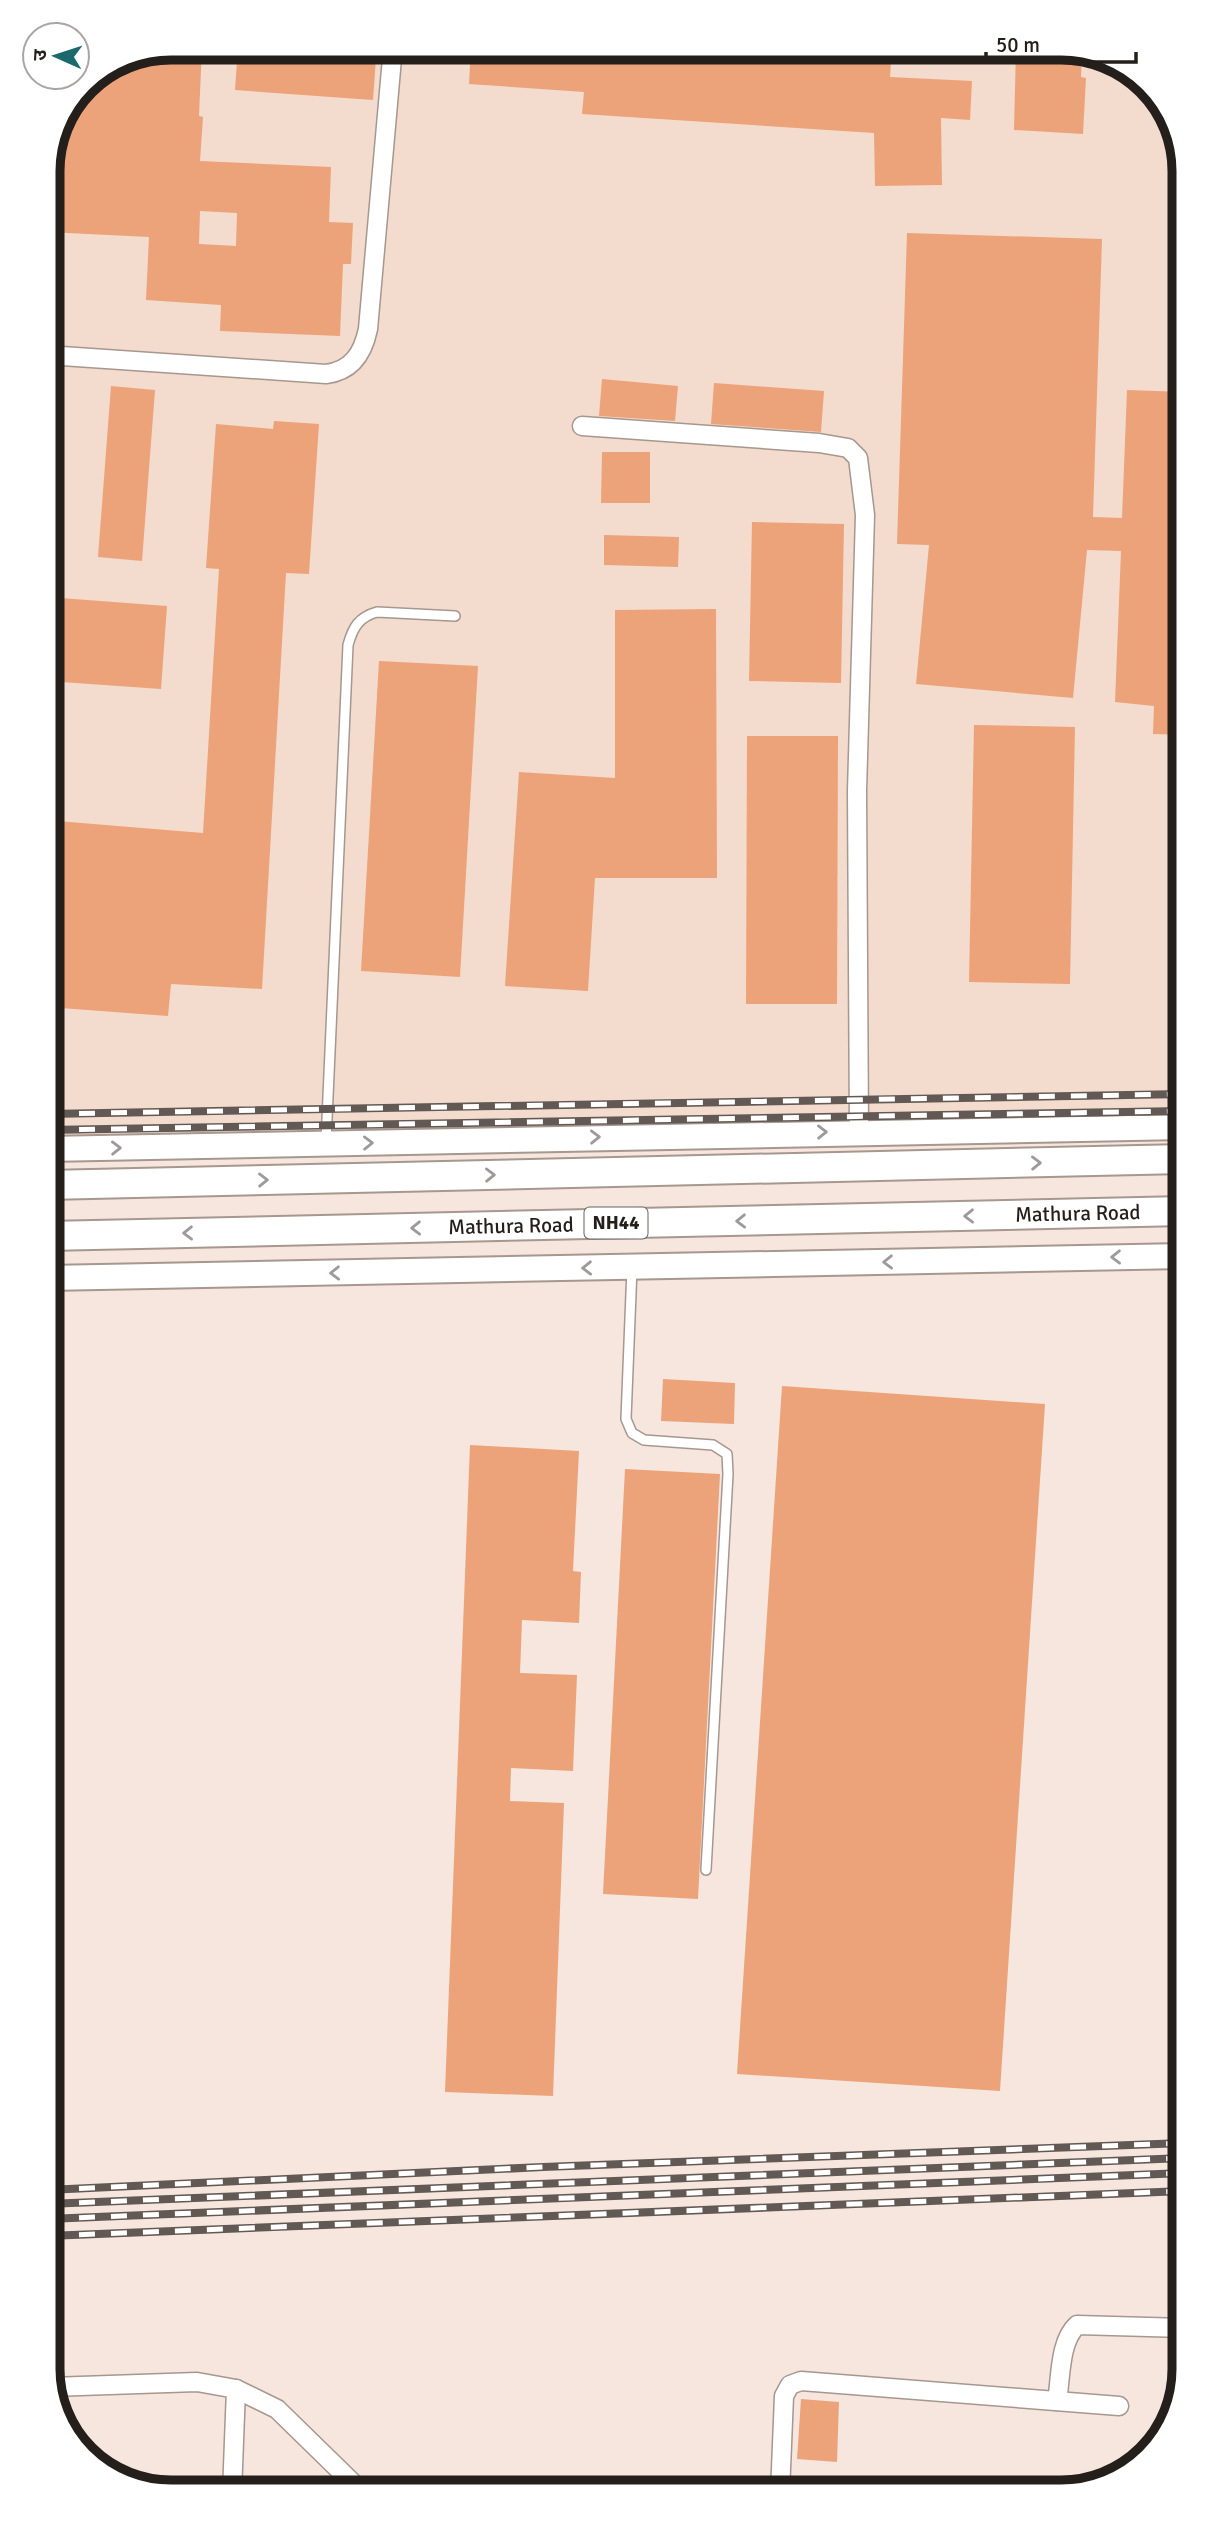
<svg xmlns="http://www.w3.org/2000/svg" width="1231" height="2540" viewBox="0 0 1231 2540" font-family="Signika,'Noto Sans Devanagari',sans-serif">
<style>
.built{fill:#f3dbce}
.building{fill:#eca379;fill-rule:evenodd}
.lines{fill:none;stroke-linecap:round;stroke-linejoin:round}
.service-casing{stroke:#a6978f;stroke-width:12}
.minor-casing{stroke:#a6978f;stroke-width:21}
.secondary-casing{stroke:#a6978f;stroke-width:28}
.trunk-casing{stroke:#a6978f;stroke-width:32}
.service{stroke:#fff;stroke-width:9}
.minor{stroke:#fff;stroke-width:18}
.secondary{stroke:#fff;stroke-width:24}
.trunk{stroke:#fff;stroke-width:28}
.rail-casing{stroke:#625954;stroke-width:8}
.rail{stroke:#fff;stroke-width:5;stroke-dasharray:16;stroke-linecap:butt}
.oneway{stroke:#9d9a99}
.labels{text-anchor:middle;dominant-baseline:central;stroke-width:7;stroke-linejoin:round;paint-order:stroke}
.shield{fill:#fff;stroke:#666260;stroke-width:2}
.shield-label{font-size:19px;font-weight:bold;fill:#251f1c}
.street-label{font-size:21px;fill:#251f1c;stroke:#fff}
.rim{fill:none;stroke:#251f1c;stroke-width:9}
</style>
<rect width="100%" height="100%" fill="#f6e6dd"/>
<!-- built -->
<path class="built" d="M171,47L1069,48L1135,73L1174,124L1184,171V1129L47,1156V163L84,83L124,57Z"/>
<!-- building -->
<g class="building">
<path d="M171,47H202L199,116L203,117L200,161L331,167L329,222L353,223L351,264H343L340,336L220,331L221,305L146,300L149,237L47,232L49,160L84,83L124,57ZM200,211L237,213L236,246L199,244Z"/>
<path d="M238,47L376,58L373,100L235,90Z"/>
<path d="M471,47H892L890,77L972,81L970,120L941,118L942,185L875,186L874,133L582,114L584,92L469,84Z"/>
<path d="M1016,48H1069L1082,53L1081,77L1086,78L1083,134L1014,130Z"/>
<path d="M907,233L1102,239L1093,517L1122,518L1127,390L1184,392V735L1153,734L1154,706L1115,702L1121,551L1087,550L1073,698L916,684L929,545L897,544Z"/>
<path d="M602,379L678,386L675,421L599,416Z"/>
<path d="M714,383L824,391L821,432L711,424Z"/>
<path d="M111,386L155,390L142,561L98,557Z"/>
<path d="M274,421L319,424L309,574L286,573L262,989L171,984L168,1016L47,1007V935L57,821L203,833L219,569L206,568L216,424L273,429Z"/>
<path d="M602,452H650V503H601Z"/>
<path d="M752,522L844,524L841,683L749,681Z"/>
<path d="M604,535L679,537L678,567L604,565Z"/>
<path d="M47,597L167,606L161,689L47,681Z"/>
<path d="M716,609L717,878H595L588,991L505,986L519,772L615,778V610Z"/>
<path d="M379,661L478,666L460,977L361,971Z"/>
<path d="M974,725L1075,727L1070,984L969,982Z"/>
<path d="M747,736H838L837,1004H746Z"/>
<path d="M663,1379L735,1383L734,1424L661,1421Z"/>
<path d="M782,1386L1045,1404L1000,2091L737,2074Z"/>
<path d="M470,1445L579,1451L573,1571L581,1572L579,1623L522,1620L520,1673L577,1675L573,1771L511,1768L510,1801L564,1803L553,2096L445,2092Z"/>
<path d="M625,1469L720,1474L698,1899L603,1894Z"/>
<path d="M801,2399L839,2402L837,2462L797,2459Z"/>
</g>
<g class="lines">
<!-- service casing -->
<g class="service-casing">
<g id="service">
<path d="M326,1142L348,645C353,627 359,617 377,612L455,616"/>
<path d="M632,1268L626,1419L632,1433L644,1440L713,1445L727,1454L728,1474L706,1870"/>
</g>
</g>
<!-- minor casing -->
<g class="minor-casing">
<g id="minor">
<path d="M47,355L326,374C352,371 363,353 368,329L393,47"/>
<path d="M582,426L819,443L848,448L858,458L865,515L857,791L859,1132"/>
<path d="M51,2387L197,2382L236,2389L277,2409L363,2493"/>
<path d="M1057,2401C1061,2378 1059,2342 1077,2325L1184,2328"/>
<path d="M232,2493L236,2389"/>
<path d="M780,2493L784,2396L790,2385L801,2381L1119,2406"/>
</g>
</g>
<!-- secondary casing -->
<g class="secondary-casing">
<g id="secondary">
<path d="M47,1149L1184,1127"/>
<path d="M47,1278L1184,1256"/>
</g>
</g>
<!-- trunk casing -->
<g class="trunk-casing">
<g id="trunk">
<path d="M47,1185L1184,1159"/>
<path id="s1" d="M47,1236L1184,1211"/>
</g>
</g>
<!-- service -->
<use href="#service" class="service"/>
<!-- minor -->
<use href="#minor" class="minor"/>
<!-- secondary -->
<use href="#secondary" class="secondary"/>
<!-- trunk -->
<use href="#trunk" class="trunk"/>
<!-- rail casing -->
<g class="rail-casing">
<g id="rail">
<path d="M47,1114L1184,1094"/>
<path d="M47,1130L1184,1111"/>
<path d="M47,2190L543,2167L1184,2143"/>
<path d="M47,2204L1184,2158"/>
<path d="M47,2219L1184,2173"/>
<path d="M47,2236L1184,2191"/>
</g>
</g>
<!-- rail -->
<use href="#rail" class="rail"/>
</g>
<!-- one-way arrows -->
<defs><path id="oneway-chevron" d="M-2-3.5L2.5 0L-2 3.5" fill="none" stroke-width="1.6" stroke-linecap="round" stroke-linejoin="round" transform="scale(1.75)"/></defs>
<g class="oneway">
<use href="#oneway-chevron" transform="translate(822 1132) rotate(-1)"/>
<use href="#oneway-chevron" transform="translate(595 1137) rotate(-1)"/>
<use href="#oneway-chevron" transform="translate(368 1143) rotate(-1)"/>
<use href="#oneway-chevron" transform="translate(116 1148) rotate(-1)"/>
<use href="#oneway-chevron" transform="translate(1036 1163) rotate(-1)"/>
<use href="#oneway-chevron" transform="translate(490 1175) rotate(-1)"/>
<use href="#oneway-chevron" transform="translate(263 1180) rotate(-1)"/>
<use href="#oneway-chevron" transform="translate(969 1216) rotate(179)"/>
<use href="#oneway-chevron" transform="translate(741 1221) rotate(179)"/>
<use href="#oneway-chevron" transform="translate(416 1228) rotate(179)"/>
<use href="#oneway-chevron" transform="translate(188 1233) rotate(179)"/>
<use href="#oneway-chevron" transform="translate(1116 1257) rotate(179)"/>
<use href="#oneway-chevron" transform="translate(888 1262) rotate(179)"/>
<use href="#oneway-chevron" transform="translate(587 1268) rotate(179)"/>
<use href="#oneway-chevron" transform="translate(335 1273) rotate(179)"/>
</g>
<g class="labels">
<!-- shield labels -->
<rect class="shield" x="584.5" y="1207.5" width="63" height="31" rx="5"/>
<g class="shield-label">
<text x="616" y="1223">NH44</text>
</g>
<!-- street labels -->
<g class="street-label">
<text stroke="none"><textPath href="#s1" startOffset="1031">Mathura Road</textPath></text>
<text stroke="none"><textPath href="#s1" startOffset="464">Mathura Road</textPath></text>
</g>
</g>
<!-- crop -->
<path d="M0 0H1231V2540H0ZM171 60H1061A111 111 0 0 1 1172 171V2369A111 111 0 0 1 1061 2480H171A111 111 0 0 1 60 2369V171A111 111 0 0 1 171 60Z" fill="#fff" fill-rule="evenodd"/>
<path class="rim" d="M171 60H1061A111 111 0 0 1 1172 171V2369A111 111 0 0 1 1061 2480H171A111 111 0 0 1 60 2369V171A111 111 0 0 1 171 60Z"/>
<!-- north arrow -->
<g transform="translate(56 56) rotate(273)"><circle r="33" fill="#ffffff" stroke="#a8a5a4" stroke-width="2"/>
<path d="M0-5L12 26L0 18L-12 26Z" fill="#1b686d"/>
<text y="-10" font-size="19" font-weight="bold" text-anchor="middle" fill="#251f1c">उ</text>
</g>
<!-- scale -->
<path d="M986 52v10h150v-10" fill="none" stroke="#251f1c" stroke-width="3.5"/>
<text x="996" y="52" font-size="21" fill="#251f1c" stroke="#ffffff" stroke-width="5" paint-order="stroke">50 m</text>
</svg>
